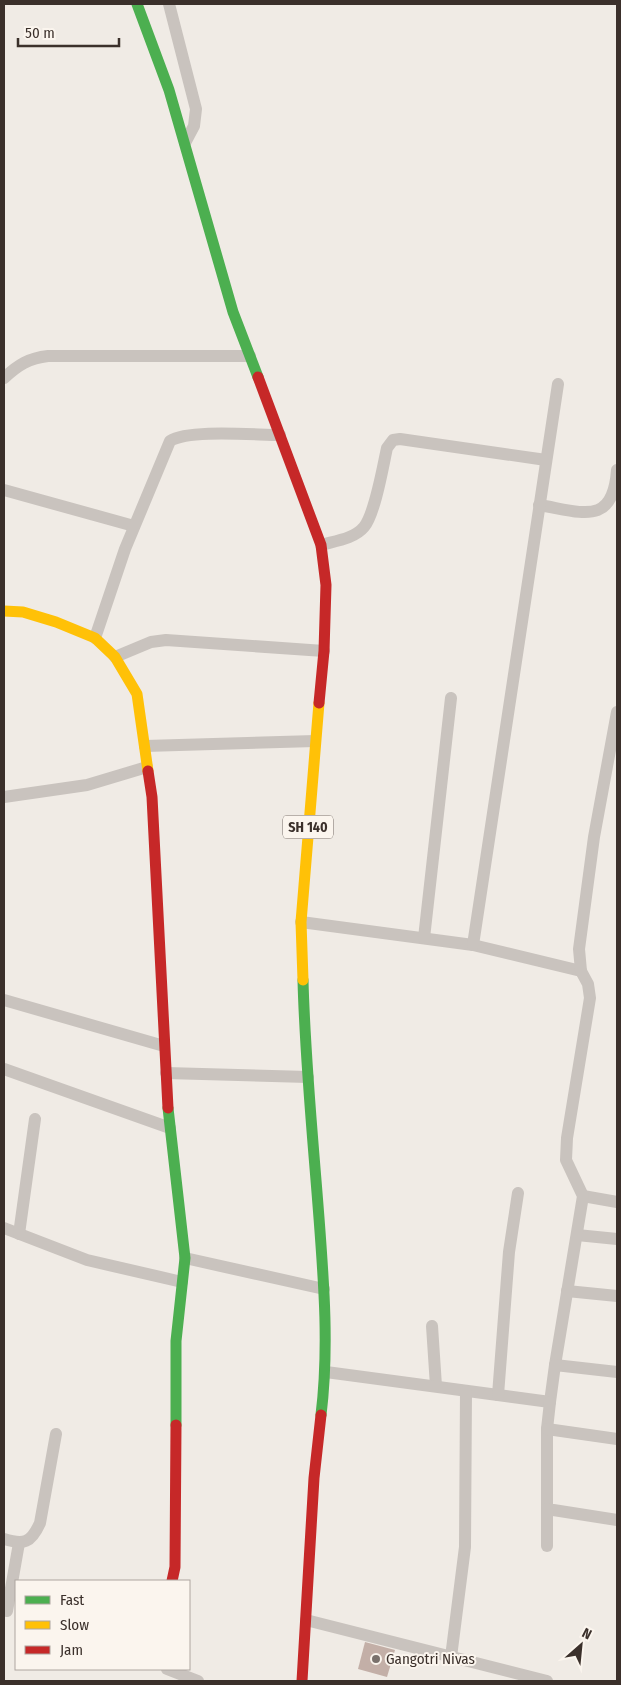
<svg xmlns="http://www.w3.org/2000/svg" width="621" height="1685" viewBox="0 0 621 1685" font-family="'Fira Sans Condensed',sans-serif">
<style>
.building{fill:#c3afa7}
.lines{fill:none;stroke-linecap:round;stroke-linejoin:round}
.street{stroke:#c9c3be;stroke-width:12}
.fast{stroke:#4caf50;stroke-width:11}
.slow{stroke:#ffc107;stroke-width:11}
.jam{stroke:#c62828;stroke-width:11}
.poi-dot{fill:#7a716c;stroke:#fbf5ee;stroke-width:2}
.labels{text-anchor:middle;dominant-baseline:central;stroke-width:4;stroke-linejoin:round;paint-order:stroke}
.shield{fill:#fbf5ee;stroke:#756b66;stroke-width:1}
.shield-label{font-size:14px;font-weight:bold;fill:#3b302b}
.poi-label{font-size:15px;fill:#3b302b;stroke:#fbf5ee;text-anchor:start}
</style>
<rect width="100%" height="100%" fill="#f0ebe5"/>
<!-- building -->
<path class="building" d="M365,1642L395,1650L387,1677L358,1669Z"/>
<g class="lines">
<!-- street -->
<g class="street">
<path d="M169,4L196,109L194,126L185,143"/>
<path d="M4,378C18,365 29,358 48,356H250"/>
<path d="M4,490L134,526"/>
<path d="M539,505C582,512 613,527 617,470"/>
<path d="M321,545C335,541 354,539 364,527C375,514 383,466 387,448L393,440L400,439L546,460"/>
<path d="M95,638L125,549L170,441C189,429 255,435 280,435"/>
<path d="M115,657L151,642L166,640L324,651"/>
<path d="M145,746L315,741"/>
<path d="M4,797L87,785L147,767"/>
<path d="M301,922L473,945L581,971"/>
<path d="M424,938L451,698"/>
<path d="M473,945L558,384"/>
<path d="M4,1000L164,1046"/>
<path d="M4,1069L170,1128"/>
<path d="M166,1073L308,1077"/>
<path d="M583,1196L617,1202"/>
<path d="M4,1228L87,1260L182,1282"/>
<path d="M19,1234L35,1119"/>
<path d="M577,1235L617,1239"/>
<path d="M185,1258L324,1289"/>
<path d="M567,1291L617,1296"/>
<path d="M432,1326L436,1386"/>
<path d="M555,1365L583,1196L566,1160L567,1138L590,998L588,984L581,971L579,949L594,837L617,712"/>
<path d="M326,1372L550,1402L555,1365L617,1372"/>
<path d="M498,1395L509,1252L518,1193"/>
<path d="M550,1402L547,1429V1509L617,1520"/>
<path d="M547,1429L617,1439"/>
<path d="M547,1509V1546"/>
<path d="M4,1539C24,1545 31,1543 40,1523L56,1434"/>
<path d="M7,1611L19,1543"/>
<path d="M306,1620L547,1681"/>
<path d="M451,1657L465,1547L466,1391"/>
<path d="M167,1669L198,1681"/>
</g>
<!-- fast -->
<g class="fast">
<path d="M137,4L169,90L233,312L258,377"/>
<path d="M303,980C305,1060 313,1139 319,1218C324,1284 329,1349 321,1415"/>
<path d="M168,1108L185,1258L176,1341V1425"/>
</g>
<!-- slow -->
<g class="slow">
<path d="M4,611L23,612L56,622L95,638L115,657L137,694L148,771"/>
<path d="M303,980L301,922L319,703"/>
</g>
<!-- jam -->
<g class="jam">
<path d="M258,377L321,545L326,585L324,651L319,703"/>
<path d="M148,771L152,797L168,1108"/>
<path d="M172,1581L175,1567L176,1425"/>
<path d="M302,1681L314,1478L321,1415"/>
</g>
</g>
<!-- markers -->
<circle class="poi-dot" cx="376" cy="1659" r="5"/>
<g class="labels">
<!-- shield labels -->
<rect class="shield" x="283" y="815.5" width="50" height="23" rx="4"/>
<g class="shield-label">
<text x="308" y="827">SH 140</text>
</g>
<!-- poi labels -->
<g class="poi-label">
<text x="386" y="1659">Gangotri Nivas</text>
</g>
</g>
<!-- border -->
<rect width="621" height="1685" fill="none" stroke="#3b302b" stroke-width="10"/>
<!-- legend -->
<rect x="15" y="1580" width="175" height="90" fill="#fbf5ee" stroke="#aea6a0"/>
<rect x="25" y="1596" width="25" height="8" fill="#4caf50" stroke="#aea6a0"/>
<text x="60" y="1605" font-size="15" fill="#3b302b">Fast</text>
<rect x="25" y="1621" width="25" height="8" fill="#ffc107" stroke="#aea6a0"/>
<text x="60" y="1630" font-size="15" fill="#3b302b">Slow</text>
<rect x="25" y="1646" width="25" height="8" fill="#c62828" stroke="#aea6a0"/>
<text x="60" y="1655" font-size="15" fill="#3b302b">Jam</text>
<!-- north arrow -->
<g transform="translate(581 1645) rotate(27)" stroke="#fbf5ee" stroke-width="4" paint-order="stroke">
<path d="M0-4L9 19L0 12L-9 19Z" fill="#3b302b"/>
<text y="-8" font-size="14" font-weight="bold" text-anchor="middle" fill="#3b302b">N</text>
</g>
<!-- scale -->
<path d="M18 38v8h101v-8" fill="none" stroke="#3b302b" stroke-width="2.5"/>
<text x="25" y="38" font-size="15" fill="#3b302b" stroke="#fbf5ee" stroke-width="4" paint-order="stroke">50 m</text>
</svg>
